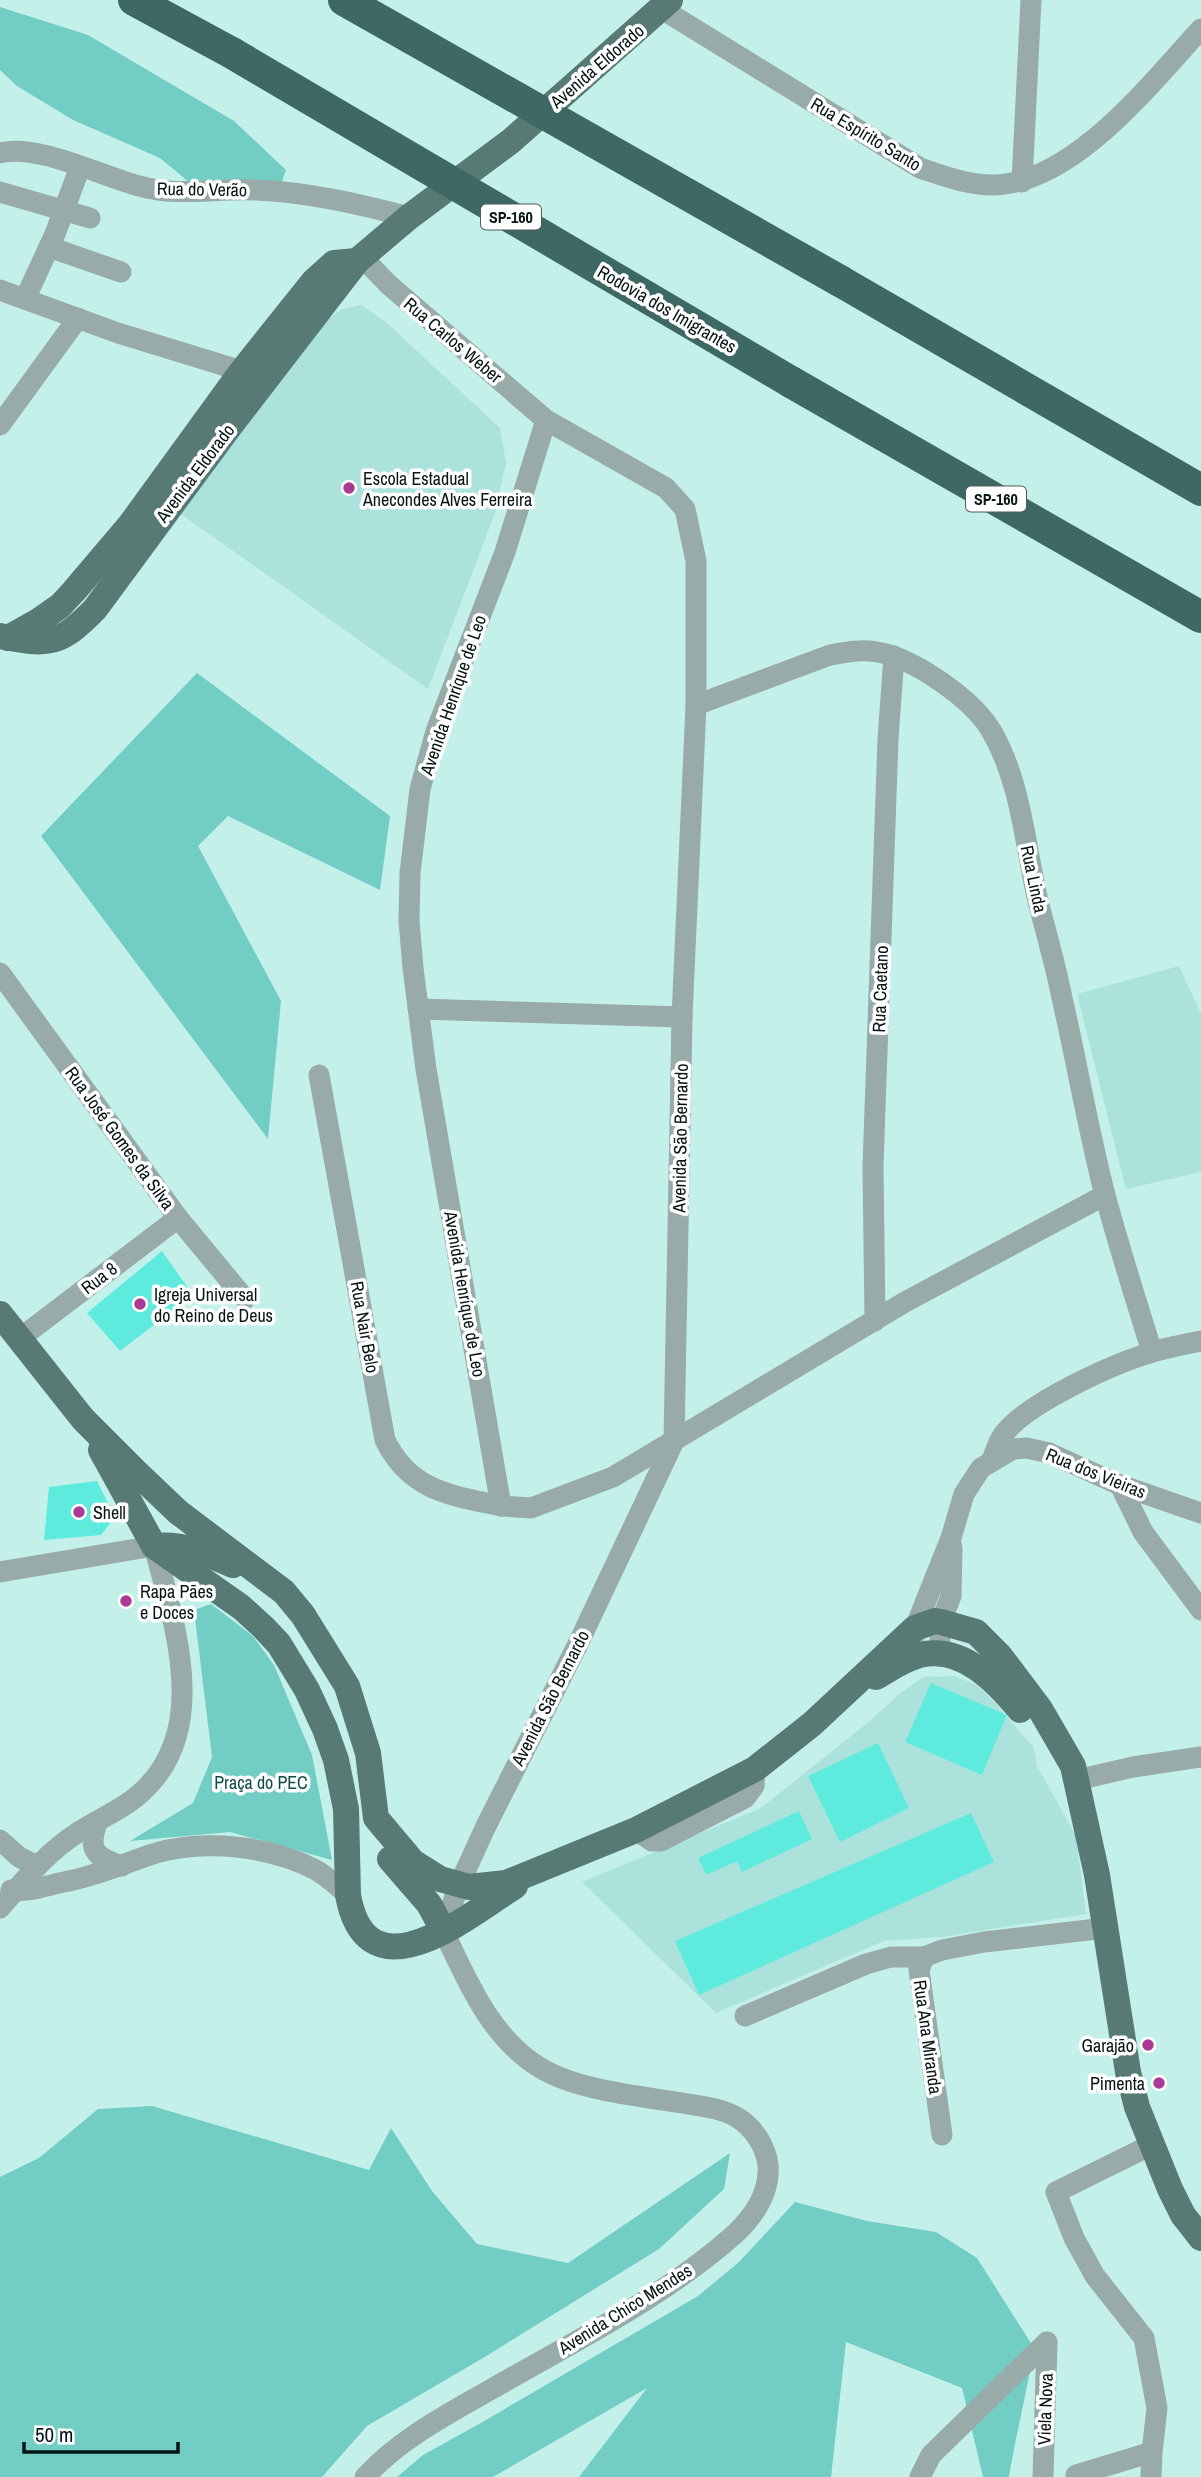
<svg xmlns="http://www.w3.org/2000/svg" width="1201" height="2477" viewBox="0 0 1201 2477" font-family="'Archivo Narrow',sans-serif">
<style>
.built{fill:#ace2dc}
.green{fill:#72cec4}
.building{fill:#5eebdd}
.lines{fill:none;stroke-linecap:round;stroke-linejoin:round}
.minor{stroke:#98aba8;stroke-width:21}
.major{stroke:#577a75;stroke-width:26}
.highway{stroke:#3e6863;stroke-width:32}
.highway-bridge{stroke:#3e6863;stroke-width:32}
.poi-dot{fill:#ab3a96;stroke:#fff;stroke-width:2.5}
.labels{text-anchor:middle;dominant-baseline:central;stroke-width:7;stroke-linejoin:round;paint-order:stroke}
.shield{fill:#fff;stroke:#505b5a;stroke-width:2}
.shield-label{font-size:16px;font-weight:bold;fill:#051513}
.street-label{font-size:18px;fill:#051513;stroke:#fff}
.poi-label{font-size:18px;fill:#051513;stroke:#fff;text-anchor:start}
.park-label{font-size:18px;fill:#0e4c47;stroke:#fff}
</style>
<rect width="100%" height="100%" fill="#c3f1ea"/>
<!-- built -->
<g class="built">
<path d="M361,305L387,323L500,428L506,463L495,513L428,689L178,512L328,319L342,309Z"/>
<path d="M1179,966L1201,1014V1172L1126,1189L1077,994Z"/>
<path d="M954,1676L977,1685L996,1704L1034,1748L1037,1766L1076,1836L1086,1914L942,1937L884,1941L716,2013L582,1882L761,1808L872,1719L898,1695L923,1677Z"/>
</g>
<!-- green -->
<g class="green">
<path d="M0,7L88,35L234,121L286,170L281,184L190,183L160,158L73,120L17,86L0,70Z"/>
<path d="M197,673L390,816L380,890L228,816L198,846L281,1001L268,1139L41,836Z"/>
<path d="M211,1604L253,1636L274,1665L312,1755L332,1860L230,1832L130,1841L193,1803L212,1757L194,1610Z"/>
<path d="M152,2106L369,2170L391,2128L432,2191L477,2244L568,2263L730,2153L724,2189L659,2249L488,2355L367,2426L322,2477H0V2177L39,2158L98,2109Z"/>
<path d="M795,2202L867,2221L936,2232L977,2258L1034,2348C1027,2392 1016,2434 1009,2477H983L962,2388L846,2342L831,2477H579L647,2388L493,2477H397L423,2455L479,2424L698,2296L739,2262Z"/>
</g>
<!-- building -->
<g class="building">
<path d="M162,1251L193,1295L120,1351L87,1313Z"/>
<path d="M97,1481L115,1517L101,1535L44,1540L49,1487Z"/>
<path d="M931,1683L1007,1715L982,1775L905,1742Z"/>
<path d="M878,1743L909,1808L840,1842L808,1776Z"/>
<path d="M799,1811L812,1839L742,1872L737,1861L706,1875L698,1858Z"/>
<path d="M971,1813L994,1862L699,1995L675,1941Z"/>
</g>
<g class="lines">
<!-- minor -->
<g class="minor">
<path d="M662,9L920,168C944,176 967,185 993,185C1073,184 1150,84 1201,29"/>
<path d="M0,153C36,143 101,176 139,186C178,197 216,188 256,190C307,192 359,204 409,217"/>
<path d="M1022,182L1031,0"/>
<path d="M0,192L90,218"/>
<path d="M49,247L121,272"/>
<path d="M362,257L388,284L546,420L666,488L685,509L696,561V705L682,1017L674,1441L577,1646L485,1828L459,1885L443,1930C467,1980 490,2037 539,2067C575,2090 639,2096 682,2103C700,2106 722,2108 738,2118C754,2128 766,2147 768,2165C770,2192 754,2216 735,2234C663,2298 573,2342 490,2390C446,2415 400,2439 365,2477"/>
<path d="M0,290L118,333L242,371L252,378"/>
<path d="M25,299L55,234L80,167"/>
<path d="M546,420L505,552L436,731L420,789L410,873L409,921L413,968L426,1069L501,1506L531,1508L613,1477L905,1302L1105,1195"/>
<path d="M0,425L78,318"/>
<path d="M696,705L830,655C846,652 861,649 877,652C914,658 974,700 992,732C1022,784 1025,848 1039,905C1047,936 1056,967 1062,998C1077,1063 1088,1129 1105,1195C1119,1247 1136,1300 1152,1352"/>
<path d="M0,973L178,1218L245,1299"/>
<path d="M418,1009L682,1017"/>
<path d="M319,1075L385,1440C410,1491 450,1495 501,1506"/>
<path d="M875,1321L873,1166L888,739L894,656"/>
<path d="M19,1339L178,1218"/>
<path d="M992,1460C995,1452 998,1442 1003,1435C1026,1403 1115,1363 1153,1352C1169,1347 1185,1344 1201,1341"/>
<path d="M1120,1485L1143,1532L1201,1610"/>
<path d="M0,1572L154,1546C175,1627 213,1735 136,1797C118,1812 96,1820 77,1833C46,1853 24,1881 0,1908"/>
<path d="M914,1636L915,1628L951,1538L964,1494L981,1468L1013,1449L1027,1448L1049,1453L1120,1485L1201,1513"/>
<path d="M939,1653L941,1622L951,1596L952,1547"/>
<path d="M1077,1780L1133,1767L1201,1757"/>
<path d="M97,1823C87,1851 96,1857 122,1866"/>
<path d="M636,1830L652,1841H661L745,1798L754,1786L755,1769"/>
<path d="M0,1840L19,1857L37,1866"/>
<path d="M11,1890C27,1893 48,1885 64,1882C96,1876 125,1863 156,1853C205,1839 269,1846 314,1869C326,1875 337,1886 348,1895"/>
<path d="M745,2016L866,1964L891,1957H924"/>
<path d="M942,2135L919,1970L924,1957L942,1950L984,1942L1106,1928"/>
<path d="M1151,2145L1056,2192L1074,2238L1095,2276L1144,2338L1157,2408L1152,2452L1151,2477"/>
<path d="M1076,2475L1152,2452"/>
<path d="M920,2477L931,2455L1047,2342"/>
<path d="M1043,2477L1047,2342"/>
</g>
<!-- major -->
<g class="major">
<path d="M0,636C49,646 60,645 95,609L227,430L357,261L409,217L511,141L670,0"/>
<path d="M8,638L40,620L60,606L74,591L130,525L242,371L313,282L334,263L357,261"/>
<path d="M0,1314L83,1419L136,1472L178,1512L284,1592L303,1615L347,1686L368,1753L376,1818L413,1862L440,1879L469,1887L506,1883L636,1830L755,1769L812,1724L915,1628L935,1621L941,1622L976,1632L1000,1656L1040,1709L1073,1766L1097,1875L1128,2072L1137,2107L1170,2189L1183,2215L1201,2238"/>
<path d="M101,1450L154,1546L241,1607L263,1627L279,1644L307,1690L325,1729L336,1760L346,1809L348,1895C367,2000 467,1917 515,1886"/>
<path d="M154,1546C183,1543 206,1553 233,1565"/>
<path d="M876,1677C890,1669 904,1659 920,1655C962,1645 996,1681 1020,1710"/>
<path d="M390,1859L429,1904L443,1930"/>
</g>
<!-- highway -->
<g class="highway">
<path d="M134,0L232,53"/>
<path d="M840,281L1201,490"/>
<path d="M791,382L1201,617"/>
</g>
<!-- highway-bridge -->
<g class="highway-bridge">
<path d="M344,0L840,281"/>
<path d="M232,53L791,382"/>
</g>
</g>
<!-- markers -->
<g class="poi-dot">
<circle cx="349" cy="488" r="7"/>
<circle cx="140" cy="1304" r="7"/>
<circle cx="79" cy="1512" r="7"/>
<circle cx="126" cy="1601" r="7"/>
<circle cx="1148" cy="2045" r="7"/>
<circle cx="1159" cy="2083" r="7"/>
</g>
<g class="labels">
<!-- shield labels -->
<g class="shield">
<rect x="481" y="204.5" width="60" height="25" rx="5"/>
<rect x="966" y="486.5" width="60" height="25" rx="5"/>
</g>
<g class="shield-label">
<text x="511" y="217">SP-160</text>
<text x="996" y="499">SP-160</text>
</g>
<!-- street labels -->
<g class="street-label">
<text transform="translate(597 66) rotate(-41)">Avenida Eldorado</text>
<text transform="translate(866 134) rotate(31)">Rua Espírito Santo</text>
<text transform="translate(202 189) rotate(1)">Rua do Verão</text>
<text transform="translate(667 309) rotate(30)">Rodovia dos Imigrantes</text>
<text transform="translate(453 340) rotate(40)">Rua Carlos Weber</text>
<text transform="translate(195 473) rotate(-53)">Avenida Eldorado</text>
<text transform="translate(453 695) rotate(-71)">Avenida Henríque de Leo</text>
<text transform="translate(1034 879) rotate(78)">Rua Linda</text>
<text transform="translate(880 989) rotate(-88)">Rua Caetano</text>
<text transform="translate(120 1138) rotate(54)">Rua José Gomes da Silva</text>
<text transform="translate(680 1138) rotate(-89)">Avenida São Bernardo</text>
<text transform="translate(99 1278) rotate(-37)">Rua 8</text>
<text transform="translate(465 1294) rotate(80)">Avenida Henríque de Leo</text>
<text transform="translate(365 1327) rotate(80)">Rua Nair Belo</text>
<text transform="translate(1096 1473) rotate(22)">Rua dos Vieiras</text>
<text transform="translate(550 1698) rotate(-63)">Avenida São Bernardo</text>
<text transform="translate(928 2037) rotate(82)">Rua Ana Miranda</text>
<text transform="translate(625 2309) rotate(-32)">Avenida Chico Mendes</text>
<text transform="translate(1045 2409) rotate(-88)">Viela Nova</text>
</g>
<!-- poi labels -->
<g class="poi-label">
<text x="363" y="478">Escola Estadual<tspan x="363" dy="21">Anecondes Alves Ferreira</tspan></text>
<text x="154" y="1294">Igreja Universal<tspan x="154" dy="21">do Reino de Deus</tspan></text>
<text x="93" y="1512">Shell</text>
<text x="140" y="1591">Rapa Pães<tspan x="140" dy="21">e Doces</tspan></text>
<text x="1134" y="2045" text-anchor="end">Garajão</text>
<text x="1145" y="2083" text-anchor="end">Pimenta</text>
</g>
<!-- park labels -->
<g class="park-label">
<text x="261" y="1782">Praça do PEC</text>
</g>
</g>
<!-- scale -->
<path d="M24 2442v10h154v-10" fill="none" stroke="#051513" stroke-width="3.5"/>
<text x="35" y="2442" font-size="21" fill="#051513" stroke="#ffffff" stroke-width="5" paint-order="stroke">50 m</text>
</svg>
